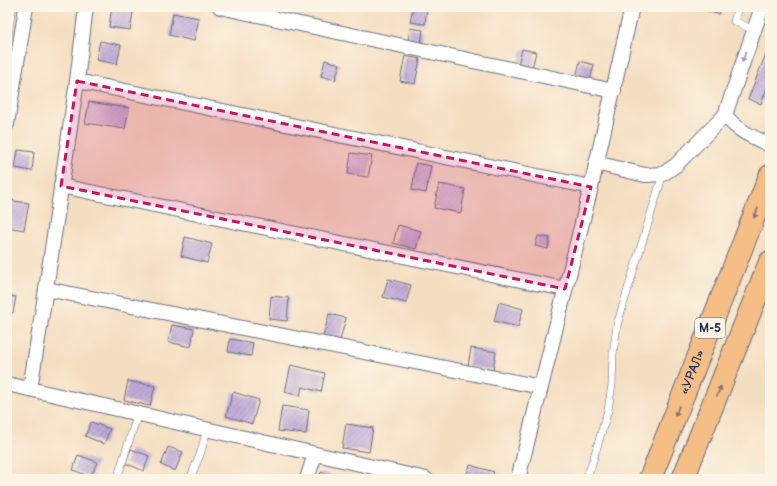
<svg xmlns="http://www.w3.org/2000/svg" width="777" height="486" viewBox="0 0 777 486" font-family="'Balsamiq Sans',sans-serif">
<style>
.building{fill:url(#building-hatch)}
.lines{fill:none;stroke-linecap:round;stroke-linejoin:round}
.lane-casing{stroke:#676c81;stroke-width:8}
.street-casing{stroke:#676c81;stroke-width:16}
.highway-casing{stroke:#676c81;stroke-width:24}
.lane{stroke:#fff;stroke-width:7}
.street{stroke:#fff;stroke-width:14}
.highway{stroke:#f5be86;stroke-width:22}
.oneway{fill:#8d97ae}
.oneway2{fill:#7d6f70}
.marked{fill:#c2185b;fill-opacity:0.2;stroke:#c2185b;stroke-width:3;stroke-dasharray:8 5;stroke-linejoin:round}
.labels{text-anchor:middle;dominant-baseline:central;stroke-width:3.5;stroke-linejoin:round;paint-order:stroke}
.shield{fill:#fcf5e5;stroke:#5e6a86;stroke-width:1}
.shield-label{font-size:12px;font-weight:bold;fill:#1b2f5e}
.street-label{font-size:13px;fill:#1b2f5e;stroke:#fcf5e5}
</style>
<defs>
<pattern id="building-hatch" width="6" height="6" patternUnits="userSpaceOnUse"><rect width="6" height="6" fill="#c0aad8"/><path d="M-1 1l2-2M0 6l6-6M5 7l2-2" fill="none" stroke="#9b8bb2"/></pattern>
</defs>
<rect width="100%" height="100%" fill="#fcf5e5"/>
<filter id="ink" filterUnits="userSpaceOnUse"><feTurbulence type="fractalNoise" baseFrequency=".025" numOctaves="2"/><feDisplacementMap in="SourceGraphic" scale="8" xChannelSelector="R" yChannelSelector="G"/><feConvolveMatrix kernelMatrix="1 2 1 2 8 2 1 2 1" color-interpolation-filters="sRGB"/></filter>
<filter id="wash" filterUnits="userSpaceOnUse"><feTurbulence type="fractalNoise" baseFrequency=".012" numOctaves="4" result="noise"/><feDisplacementMap in="SourceGraphic" scale="16" xChannelSelector="R" yChannelSelector="G"/><feGaussianBlur stdDeviation="0.9" result="paint"/><feColorMatrix in="noise" values="0 0 0 0 0 0 0 0 0 0 0 0 0 0 0 0 0 1.4 0 .05"/><feComposite in="paint" operator="in"/></filter>
<g filter="url(#wash)">
<rect width="100%" height="100%" fill="#f4dec1"/>
<g id="blocks">
<!-- building -->
<g class="building">
<path d="M112,7H134L130,30L109,27Z"/>
<path d="M254,7H270L269,13L253,11Z"/>
<path d="M285,7H300L299,10L285,8Z"/>
<path d="M413,7L427,8L425,24L410,22Z"/>
<path d="M706,7H721L719,14L706,11Z"/>
<path d="M173,13L199,18L194,41L169,35Z"/>
<path d="M410,28L423,30L421,43L408,41Z"/>
<path d="M100,41L121,45L117,64L96,60Z"/>
<path d="M770,44V80L761,104L748,99Z"/>
<path d="M522,49L536,52L532,68L518,65Z"/>
<path d="M405,56L420,59L415,84L400,81Z"/>
<path d="M325,60L340,64L335,80L321,76Z"/>
<path d="M580,61L594,65L590,80L576,77Z"/>
<path d="M89,102L129,108L125,129L85,123Z"/>
<path d="M18,150L34,152L32,171L15,168Z"/>
<path d="M351,153L372,156L368,177L348,174Z"/>
<path d="M416,163L431,166L426,193L412,190Z"/>
<path d="M439,184L465,189L461,213L434,208Z"/>
<path d="M7,200L29,203L24,230L7,227Z"/>
<path d="M398,225L421,231L416,249L393,243Z"/>
<path d="M538,236L550,238L548,249L535,246Z"/>
<path d="M185,237L212,244L207,263L181,256Z"/>
<path d="M388,279L411,285L406,303L383,297Z"/>
<path d="M7,295L16,297L13,313L7,311Z"/>
<path d="M271,296L289,298L287,321L269,319Z"/>
<path d="M499,302L523,309L518,327L494,321Z"/>
<path d="M329,314L346,318L340,340L323,337Z"/>
<path d="M172,325L194,329L191,347L168,342Z"/>
<path d="M230,339L253,343L251,356L228,352Z"/>
<path d="M471,348L496,352L493,370L468,366Z"/>
<path d="M291,365L325,373L321,392L302,387L300,396L285,392Z"/>
<path d="M128,381L155,386L150,406L124,400Z"/>
<path d="M233,392L259,400L252,424L226,416Z"/>
<path d="M282,406L309,410L306,434L278,431Z"/>
<path d="M91,422L110,429L104,444L85,436Z"/>
<path d="M346,424L373,428L369,452L342,448Z"/>
<path d="M168,447L183,452L175,471L161,465Z"/>
<path d="M131,449L149,456L144,471L125,463Z"/>
<path d="M78,455L97,462L91,477L73,470Z"/>
<path d="M470,465L494,472L492,479H465Z"/>
<path d="M321,472L347,479H319Z"/>
</g>
</g>
</g>
<g filter="url(#ink)">
<use href="#blocks" fill-opacity="0" stroke="#676c81" stroke-width="1"/>
<g class="lines">
<!-- lane casing -->
<g class="lane-casing">
<g id="lane">
<path d="M738,7L734,21L753,30"/>
<path d="M7,43L12,7"/>
<path d="M117,479L138,413"/>
<path d="M190,479L201,452L207,429"/>
<path d="M585,479L591,467L608,410L612,385L613,354L617,325L663,174"/>
</g>
</g>
<!-- street casing -->
<g class="street-casing">
<g id="street">
<path d="M220,7L614,91"/>
<path d="M77,81L591,187"/>
<path d="M725,115C737,131 753,137 770,145"/>
<path d="M7,124L26,7"/>
<path d="M596,163L645,175L663,174L676,165L725,115L762,7"/>
<path d="M61,186L565,289"/>
<path d="M46,289L541,387"/>
<path d="M7,384L426,479"/>
<path d="M30,389L46,289L77,81L86,7"/>
<path d="M307,479L315,454"/>
<path d="M518,479L591,187L632,7"/>
</g>
</g>
<!-- highway casing -->
<g class="highway-casing">
<g id="highway">
<path id="s1" d="M650,479L770,176"/>
<path d="M683,479L770,262"/>
</g>
</g>
<!-- lane -->
<use href="#lane" class="lane"/>
<!-- street -->
<use href="#street" class="street"/>
<!-- highway -->
<use href="#highway" class="highway"/>
</g>
<!-- one-way arrows -->
<defs><path id="oneway-solid" d="M-6-.8H1V-3.2L6.5 0L1 3.2V.8H-6Z"/></defs>
<use class="oneway" href="#oneway-solid" transform="translate(744 57) rotate(109)"/>
<g class="oneway2">
<use href="#oneway-solid" transform="translate(756 213) rotate(112)"/>
<use href="#oneway-solid" transform="translate(719 391) rotate(-68)"/>
<use href="#oneway-solid" transform="translate(677 411) rotate(112)"/>
</g>
</g>
<!-- marked area -->
<path class="marked" d="M77,81L591,187L565,289L61,186Z"/>
<g class="labels">
<!-- shield labels -->
<rect class="shield" x="695" y="318" width="30" height="20" rx="3"/>
<g class="shield-label">
<text x="710" y="328">М-5</text>
</g>
<!-- street labels -->
<g class="street-label">
<text stroke="none"><textPath href="#s1" startOffset="115">«УРАЛ»</textPath></text>
</g>
</g>
<!-- margin -->
<rect width="777" height="486" fill="none" stroke="#fcf5e5" stroke-width="24"/>
</svg>
